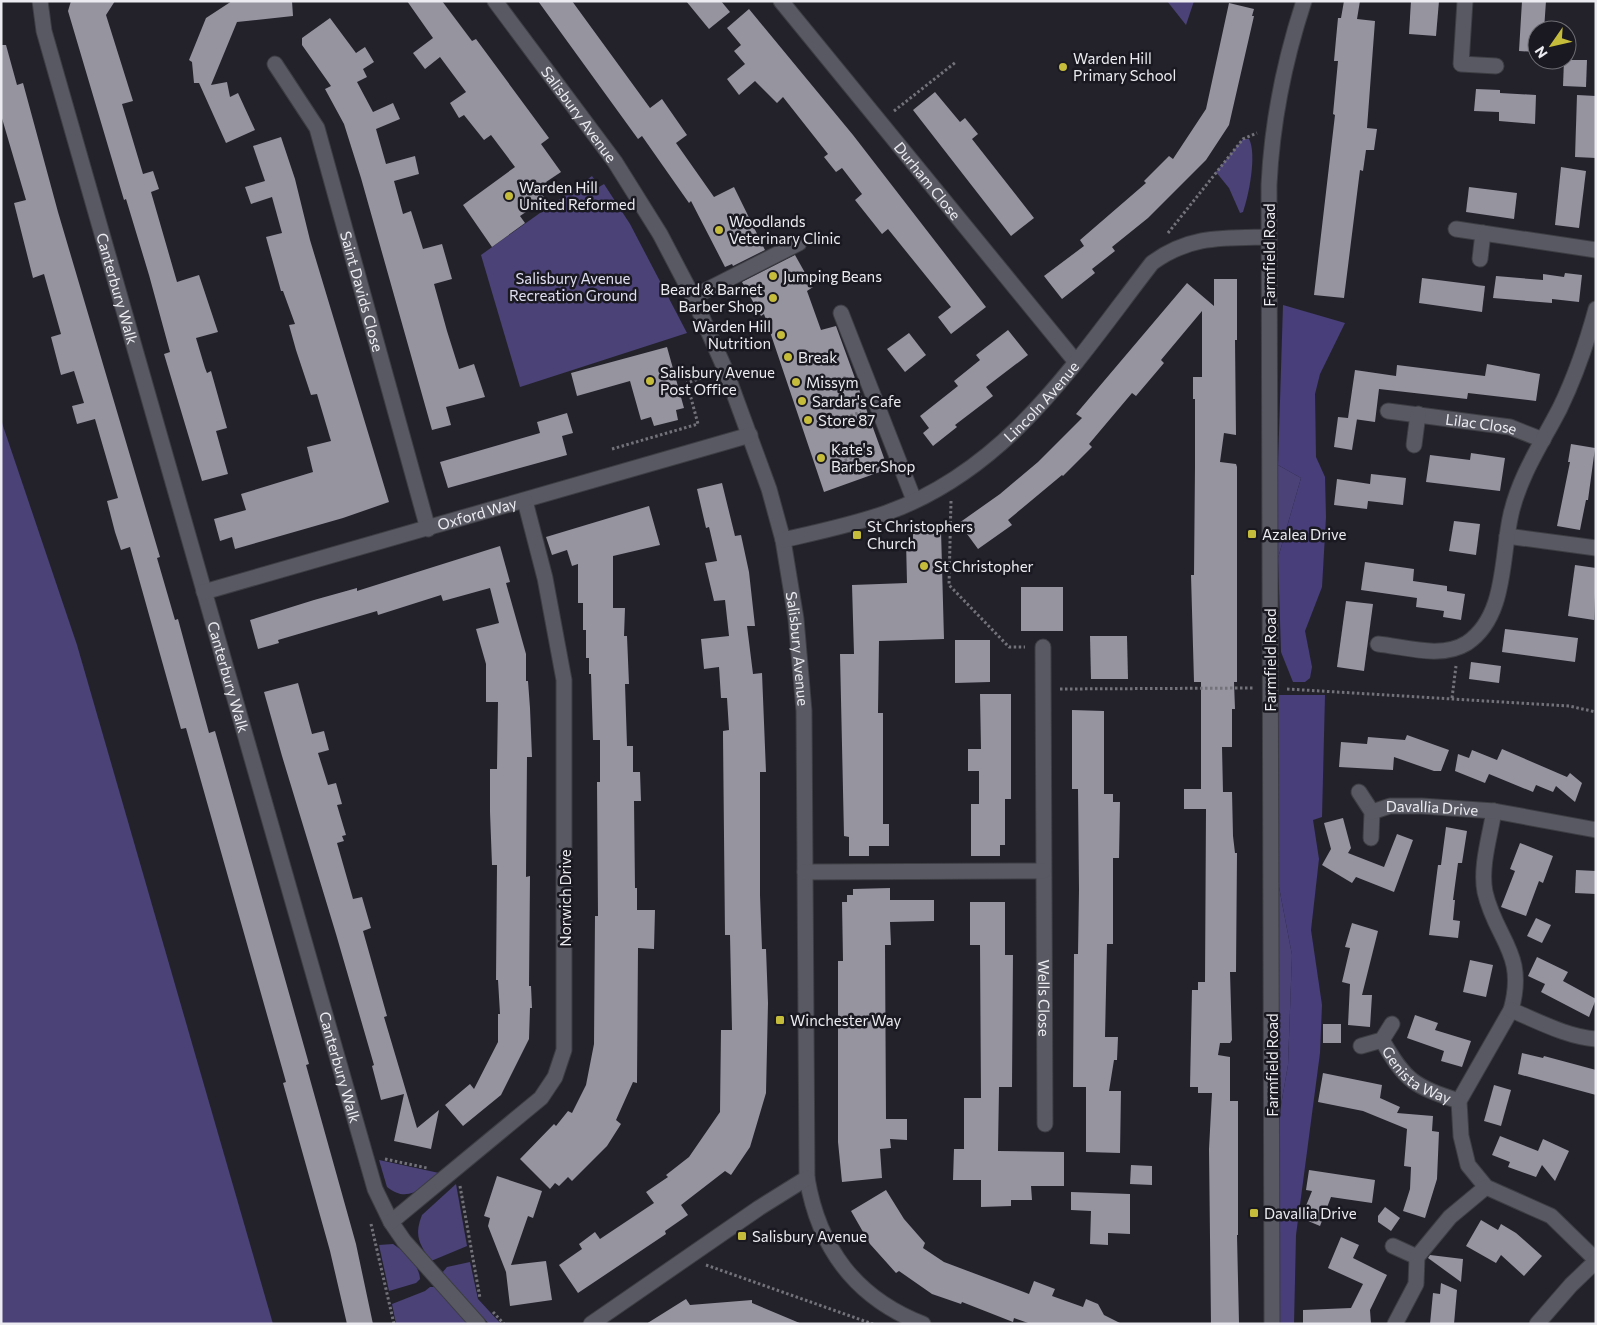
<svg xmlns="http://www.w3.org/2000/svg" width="1597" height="1325" viewBox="0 0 1597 1325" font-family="Commissioner,sans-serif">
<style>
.green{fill:#4b4278}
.forest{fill:#483e79}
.building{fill:#95949f}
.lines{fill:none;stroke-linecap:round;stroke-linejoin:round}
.minor-casing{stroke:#3d3d44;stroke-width:17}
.path{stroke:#73727a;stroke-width:3;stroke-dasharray:2.5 2.5;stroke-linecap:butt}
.minor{stroke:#595963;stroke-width:15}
.poi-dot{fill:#c6bc3c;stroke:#1a1921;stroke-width:2}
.labels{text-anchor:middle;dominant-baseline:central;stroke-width:5;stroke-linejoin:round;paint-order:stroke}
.poi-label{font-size:15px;fill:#ebebf1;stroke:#1a1921;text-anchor:start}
.street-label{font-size:15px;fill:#ebebf1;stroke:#1a1921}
.park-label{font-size:15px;fill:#e0dff2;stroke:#1a1921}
</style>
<rect width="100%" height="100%" fill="#23222b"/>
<!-- green -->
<g class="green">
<path d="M1167,1H1194L1186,25Z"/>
<path d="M1243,139H1249C1257,154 1249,195 1243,212L1240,213L1229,188L1216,172Z"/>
<path d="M592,176L599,187L604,184L630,224L687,333L520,387L481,255Z"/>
<path d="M1,420L77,645L273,1324H1Z"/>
<path d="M1278,465L1301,478L1278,558Z"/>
<path d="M1279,887L1292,955L1288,1065L1281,1105L1277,913Z"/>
<path d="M379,1160L439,1173C422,1188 408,1204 387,1187Z"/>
<path d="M456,1184L467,1246L431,1261C419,1244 414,1235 422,1215Z"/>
<path d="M393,1244C405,1252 419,1264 420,1279L416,1283L389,1291L379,1245Z"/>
<path d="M470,1262L478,1299L501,1324H489L442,1273L447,1267Z"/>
<path d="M430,1287H435L469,1324H396L392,1304L425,1291Z"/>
</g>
<!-- forest -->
<g class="forest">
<path d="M1283,305L1345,323L1320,374L1315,394L1316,457L1325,477L1326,517L1322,587L1305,631L1312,667L1310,678L1305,682H1293L1281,652L1278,558L1301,478L1278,465Z"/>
<path d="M1277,695H1325L1322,817L1313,820L1319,859L1311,930L1322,1005L1320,1053L1296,1235L1294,1324H1278L1276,1163L1281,1105L1288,1065L1292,955L1279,887Z"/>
</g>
<!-- building -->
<g class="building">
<path d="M71,1H115L106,15L133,101L122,104L143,174L153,171L159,189L151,192L177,282L199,275L218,332L196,338L205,368L207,373L211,371L227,428L216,431L228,474L202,481L164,354L170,352L149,275L126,199L124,200L68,11Z"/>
<path d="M232,1H292L293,16L237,22L211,85L227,82L230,97L238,93L255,130L226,143L199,83H194L192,62L189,60L206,18Z"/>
<path d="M407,1H442L472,41L476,39L549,138L541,144L561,172L546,182L550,187L541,193L545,199L520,216L525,223L492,247L463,205L515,167L491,135L484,140L464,115L459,118L450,103L466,92L440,57L425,69L413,53L433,38Z"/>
<path d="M538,1H572L650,108L662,99L687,135L676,143L714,197L734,187L765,250L733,266L732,264L725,267L691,201L689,203L642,136L638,139Z"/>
<path d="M686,1H721L730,12L709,29Z"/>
<path d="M1344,1H1360L1357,19L1375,21L1367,128L1377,129L1374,150H1366L1363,171L1360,170L1344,298L1314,295L1335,115L1333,114L1338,61H1334L1336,39L1338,18H1341Z"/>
<path d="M1411,1H1439L1436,36L1409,34Z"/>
<path d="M1522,1H1546L1544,30H1537V52L1519,51Z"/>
<path d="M1229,3L1254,9L1252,16H1254L1229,125L1206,160L1148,218L1112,247L1115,251L1092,269L1095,273L1062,299L1044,276L1084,246L1080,240L1146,183L1144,181L1169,156L1173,159L1206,109Z"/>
<path d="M749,9L853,135L986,307L951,334L938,317L951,307L888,229L882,234L855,200L862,194L842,168L836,172L824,157L828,154L783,97L777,103L755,81L739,95L727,79L745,64L734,51L741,45L727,28Z"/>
<path d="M330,18L356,53L365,47L374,62L363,69L367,77L357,82L373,112L393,103L400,119L376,129L386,164L415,156L419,174L394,181L403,214L411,211L423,249L442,244L452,279L434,284L447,331L459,369L474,364L485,397L446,407L451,425L432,430L361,178L344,124L325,89L331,86L302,45V38Z"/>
<path d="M1,45H6L17,85L23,83L58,212L160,557L157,558L175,620L178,619L209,733L215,731L309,1064L306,1065L356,1244L373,1324H347L330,1251L283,1083L286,1082L186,728L181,729L130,547L121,550L115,532L107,501L118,498L95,419L77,424L72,406L84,403L74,371L61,375L51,337L61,334L44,274L33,278L14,203L26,200L1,115Z"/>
<path d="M1564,60H1587L1586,87L1563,86Z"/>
<path d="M1476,89L1500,90V93L1536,95L1535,124L1499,121V112L1474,111Z"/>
<path d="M935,92L960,122L965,118L978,134L972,139L1034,218L1011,236L913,110Z"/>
<path d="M1577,95L1596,96V158L1575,157Z"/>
<path d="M281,137L295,179L310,240L389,502L343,518L235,549L232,537L220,541L214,519L246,510L241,494L313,472L307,447L331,441L317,394L311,395L296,350L289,325L295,324L283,291H281L266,237L282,233L272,197L251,204L245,187L265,181L253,146Z"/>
<path d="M1561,167L1586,171L1579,228L1555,225Z"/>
<path d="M1469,187L1517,193L1514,219L1466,212Z"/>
<path d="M795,255L813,287L807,291L821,330L836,326L888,469L824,492L764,314L761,316L742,282Z"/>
<path d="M1565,273L1582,275L1579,302L1552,299V303L1493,298L1496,276L1543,280V274L1564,277Z"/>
<path d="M1422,278L1485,286L1482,312L1419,303Z"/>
<path d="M1214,279H1237V340H1235L1236,435L1224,433L1220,462L1236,464L1237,467V682H1234L1235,709H1232V747H1222L1223,792H1232L1233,836L1235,853H1237L1236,972H1230L1232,1040L1230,1043H1220L1218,1055L1230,1057V1101H1238V1235H1237L1239,1323L1224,1324H1211L1209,1149L1212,1093H1198V1087H1190L1192,990H1198V982H1205L1206,809H1184V789H1201V682H1194L1191,575H1194L1195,467V399H1193V377H1202V311L1161,360L1164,363L1136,396L1132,393L1089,444L1092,447L1063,476L1062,475L1008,520L1012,525L978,549L959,523L1000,494L1038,462L1082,418L1076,414L1187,283L1214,306Z"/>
<path d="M1008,330L1028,355L986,387L993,396L955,425L957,427L933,446L923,433L929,428L920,416L958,386L954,381L980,360L976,355Z"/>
<path d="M909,333L926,355L905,372L887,349Z"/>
<path d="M667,347L684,408L676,410L678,420L654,426L651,417L641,420L630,381L577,396L571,373Z"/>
<path d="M1487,364L1540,374L1536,401L1468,393L1467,399L1379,389L1375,422L1354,419H1357L1352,450L1334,447L1338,417L1348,418L1355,370L1396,376L1397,365L1485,376Z"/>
<path d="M567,413L573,433L562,436L567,455L448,488L440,462L540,433L537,422Z"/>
<path d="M1571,444L1595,448L1588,500H1586L1580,530L1557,526L1570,462H1568Z"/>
<path d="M1471,453L1505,458L1500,491L1426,482L1430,455L1470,460Z"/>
<path d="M1371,474L1406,478L1403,505L1368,501L1367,509L1334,505L1337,479L1370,484Z"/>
<path d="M722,483L735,536L741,535L749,572L755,626H747L753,674L762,673L766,772H760V895L762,949H766L768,1003L766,1093L750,1147L731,1175L725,1171L681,1205L688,1215L665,1231L666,1234L578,1293L559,1265L582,1249L579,1244L595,1232L600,1239L654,1203L646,1192L668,1177L666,1175L689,1157L720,1112L721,1030H732L730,935H725L723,736V731L729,730L727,698H721L719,667L704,669L701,639L729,636L725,600L714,601L705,563L717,561L709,527L706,528L697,489Z"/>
<path d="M649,506L660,545L613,556V608H625L624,636H627L629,684H625L627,746H633V772H640L641,801H634L635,888H637V910H655L654,949L638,948L637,1083L633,1082L616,1120L621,1124L607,1146L572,1181L568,1177L559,1186L555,1183L550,1189L520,1159L554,1124L556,1126L568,1111L572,1113L586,1085L594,1044L595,916H598L597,782H600V740H593L591,674H589V658H586V630H583V603H578V564L572,566L567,550L552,555L546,537Z"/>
<path d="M1454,521L1480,524L1476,555L1449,551Z"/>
<path d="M941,530L944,639L879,641L878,713H883V824H889V846H869V856H849V837L844,836L840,654H854L852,585L907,583L906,541H913V531Z"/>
<path d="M500,546L510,582L506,583L526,654V681H528L530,708L532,757H527L526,877L530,876L529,986H531L532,1008H530L529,1039L501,1095L463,1126L445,1105L470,1084L474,1089L498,1042V1014H500L498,980H496L497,865H492L490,812V769H497L498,702H486V664L476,629L499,623L490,588L443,601L441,595L378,615L377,611L278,640L279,643L258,649L250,620L314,600L357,588V591Z"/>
<path d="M1365,562L1414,569L1413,581L1447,586V591L1465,594L1461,620L1443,617L1444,611L1416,607L1417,598L1361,590Z"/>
<path d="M1575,565L1596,568L1594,620L1568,616Z"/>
<rect x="1021" y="587" width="42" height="44"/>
<path d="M1346,601L1373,604L1364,671L1337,667Z"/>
<path d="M1505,629L1578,638L1575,662L1502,652Z"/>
<path d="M1090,636H1127L1128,679H1091Z"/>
<path d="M955,640H990V682L955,683Z"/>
<path d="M1471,662L1501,666L1499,683L1469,679Z"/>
<path d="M298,683L312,734L324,731L329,750L318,753L328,785L336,783L342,804L337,805L346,835L342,836L344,841L337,843L353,899L362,897L371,928L363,931L387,1016L384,1017L417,1128L439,1110L431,1149L394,1141L404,1094L381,1100L372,1066L374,1065L336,934L282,756L264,692Z"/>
<path d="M980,694H1011V799H1005V845H1000V856H971V804H979V771H968V749H981Z"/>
<path d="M1072,710L1104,711V794H1113V802H1120L1119,858H1113V944H1107L1105,1037H1118L1117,1060H1114L1109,1091H1121L1120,1153L1086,1152V1087H1073L1074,954H1078L1079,890L1078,789H1072Z"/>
<path d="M1407,735L1449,750L1441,771H1434L1394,757L1393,770L1339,767L1341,742L1367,744L1368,737L1405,740Z"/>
<path d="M1502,749L1567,777L1570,773L1582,783L1575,802L1556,786L1553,792L1536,785L1533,792L1489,774L1485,783L1455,771L1458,754L1469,758L1472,750L1497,760Z"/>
<path d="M1343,818L1351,848L1348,853L1384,867L1397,834L1413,840L1394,892L1356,877L1352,883L1322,865L1331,849L1324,823Z"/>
<path d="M1446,827L1467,831L1462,863H1458L1453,900H1455L1453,920L1460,921L1458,938L1429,935L1438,865H1441Z"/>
<path d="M1520,843L1553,856L1543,883L1539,881L1526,916L1501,907L1515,871L1510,869Z"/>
<path d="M1576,870L1596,871V894L1575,893Z"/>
<path d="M890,888V900H934V921L890,922L891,945H885L886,1119H907V1140L890,1139L891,1148L880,1149L882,1178L842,1182L838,1142V961H843L842,902H847V895H853V889Z"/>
<path d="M970,902H1005V955H1013L1012,1087H999L998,1151L1064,1152V1186H1031L1032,1200H1011V1206L981,1207V1180H953L954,1149H964V1098H981L980,945H970Z"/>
<path d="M1536,918L1551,925L1542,943L1527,936Z"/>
<path d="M1352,923L1378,931L1362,995H1372L1370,1027L1348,1025L1350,984L1342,982L1350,948L1345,947Z"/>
<path d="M1537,957L1568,972L1563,981L1596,999L1589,1017L1541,992L1545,984L1528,976Z"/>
<path d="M1470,960L1493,965L1486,997L1463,992Z"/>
<path d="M1415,1015L1438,1023L1435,1030L1471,1041L1462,1067L1441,1061L1444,1051L1407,1038Z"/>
<rect x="1323" y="1024" width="18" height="19"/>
<path d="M1522,1053L1543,1058L1544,1056L1596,1070V1095L1518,1074Z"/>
<path d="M1323,1073L1382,1085L1380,1098L1400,1107L1397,1113L1433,1116L1432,1131L1439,1132L1437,1179L1425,1218L1403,1211L1410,1189L1411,1167L1404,1166L1407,1129L1363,1111L1318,1102Z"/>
<path d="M1494,1085L1511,1090L1501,1126L1484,1121Z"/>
<path d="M1500,1136L1538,1151L1543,1139L1569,1151L1555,1181L1542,1165L1536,1177L1508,1167L1510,1162L1492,1155Z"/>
<path d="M1131,1165L1152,1166V1185L1130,1184Z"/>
<path d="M1309,1170L1375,1180L1372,1203L1331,1197L1320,1226L1301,1218L1312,1191L1306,1190Z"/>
<path d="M497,1176L542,1191L533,1218L528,1216L511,1265L546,1261L552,1300L510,1306L506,1272L488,1226L490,1218L484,1216Z"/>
<path d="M886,1190L904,1219L925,1243L923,1248L944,1262L1029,1294L1034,1281L1055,1289L1052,1296L1083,1307L1086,1299L1098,1304L1104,1315L1122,1324H1031L1014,1318L1013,1322L962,1302L961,1304L932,1294L899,1271L896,1273L870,1244L851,1211Z"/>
<path d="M1071,1192L1130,1194V1234L1108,1233V1245L1090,1244L1091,1211L1071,1210Z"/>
<path d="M1385,1207L1400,1218L1391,1231L1378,1222V1216Z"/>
<path d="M1481,1220L1498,1230L1501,1224L1516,1233L1542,1256L1524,1276L1501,1255L1496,1263L1466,1246Z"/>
<path d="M1341,1237L1359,1245L1353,1258L1387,1275L1370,1310L1371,1324H1303V1310L1351,1308L1363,1284L1328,1268Z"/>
<path d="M1430,1255L1463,1259L1461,1282L1428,1258Z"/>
<path d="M1441,1283L1457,1290L1454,1324H1430L1433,1293L1440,1294Z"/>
<path d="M686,1299L690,1305L752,1300V1303L802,1324H646Z"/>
</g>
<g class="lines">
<!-- minor casing -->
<g class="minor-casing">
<g id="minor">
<path id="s1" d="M40,1L44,31L375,1189L391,1222L404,1241L478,1324"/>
<path id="s2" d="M495,1L615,162L660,234L693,297L725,369L769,489L783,540L796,619L804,711L807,1178C819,1249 856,1298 923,1324"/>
<path id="s3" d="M781,1L1076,362"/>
<path d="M1465,1L1461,64L1496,66"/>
<path id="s4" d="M275,64L317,128L428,529"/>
<path d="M1456,229L1596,250"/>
<path d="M1480,259L1483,233"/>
<path d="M693,297L799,243"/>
<path d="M841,313L914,500"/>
<path id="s5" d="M1388,411L1510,427L1543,440"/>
<path d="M1414,445L1418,414"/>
<path d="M1507,536L1596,548"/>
<path id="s6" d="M783,540C818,532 852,525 886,513C1009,469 1076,361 1152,263C1190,235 1224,238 1269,237"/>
<path id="s7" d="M204,592L750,435"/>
<path d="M1378,644C1406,647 1442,659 1467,643C1507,616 1501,556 1511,514C1520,475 1542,443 1560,408C1575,377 1587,342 1596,309"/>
<path id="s8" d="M1043,647L1045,1124"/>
<path d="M1359,792L1372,812L1371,838"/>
<path d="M1494,811C1490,836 1480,867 1485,892C1496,940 1527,953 1511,1010L1459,1101L1461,1136L1468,1165L1486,1187L1551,1216L1596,1260"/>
<path id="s9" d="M1372,812L1390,806H1422L1494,811L1596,830"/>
<path d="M805,872L1043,871"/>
<path d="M1511,1010C1538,1021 1567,1037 1596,1039"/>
<path id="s10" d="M1382,1040C1406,1082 1414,1086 1459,1101"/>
<path d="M1361,1046L1382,1040L1392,1024"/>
<path d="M391,1222L541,1098L555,1077L564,1050V680L545,578L525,501"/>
<path d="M1393,1246L1417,1257"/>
<path d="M591,1324L759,1208L807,1178"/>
<path d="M1272,1324L1269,185C1272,121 1284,62 1304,1"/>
<path d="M1395,1324L1416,1284L1417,1257L1450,1217L1486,1187"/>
<path d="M1537,1324L1571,1285L1596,1261"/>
</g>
</g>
<!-- path -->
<g class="path">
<path d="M894,111L956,62"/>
<path d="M1168,233L1243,139L1257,133"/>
<path d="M815,388L847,377"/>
<path d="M827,424L861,412"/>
<path d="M612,449L698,424L687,383L710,375"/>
<path d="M840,462L875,450"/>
<path d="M951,501L949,585L1009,647H1025"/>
<path d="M1060,689L1254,688"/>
<path d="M1287,689L1569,706L1596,712"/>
<path d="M1452,698L1456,666"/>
<path d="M385,1159L427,1168"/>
<path d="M460,1186L480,1298"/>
<path d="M371,1224L394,1324"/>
<path d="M706,1265L873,1324"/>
<path d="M493,1312L504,1324"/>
</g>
<!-- minor -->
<use href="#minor" class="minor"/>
</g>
<!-- markers -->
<g class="poi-dot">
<circle cx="1063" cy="67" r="5"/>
<circle cx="509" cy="196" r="5"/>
<circle cx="719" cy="230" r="5"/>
<circle cx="773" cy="276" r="5"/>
<circle cx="773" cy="298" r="5"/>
<circle cx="781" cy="335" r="5"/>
<circle cx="788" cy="357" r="5"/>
<circle cx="650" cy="381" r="5"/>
<circle cx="796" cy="382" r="5"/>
<circle cx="802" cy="401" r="5"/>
<circle cx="808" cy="420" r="5"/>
<circle cx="821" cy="458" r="5"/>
<rect x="1247" y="529" width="10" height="10" rx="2.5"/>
<rect x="852" y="530" width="10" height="10" rx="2.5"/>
<circle cx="924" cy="566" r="5"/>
<rect x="775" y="1015" width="10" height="10" rx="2.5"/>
<rect x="1249" y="1208" width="10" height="10" rx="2.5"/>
<rect x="737" y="1231" width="10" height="10" rx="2.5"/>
</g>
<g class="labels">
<!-- poi labels -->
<g class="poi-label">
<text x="1073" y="58">Warden Hill<tspan x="1073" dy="17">Primary School</tspan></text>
<text x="519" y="187">Warden Hill<tspan x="519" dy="17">United Reformed</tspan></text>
<text x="729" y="221">Woodlands<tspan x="729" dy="17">Veterinary Clinic</tspan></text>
<text x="783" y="276">Jumping Beans</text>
<text x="763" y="289" text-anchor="end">Beard &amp; Barnet<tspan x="763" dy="17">Barber Shop</tspan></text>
<text x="771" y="326" text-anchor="end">Warden Hill<tspan x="771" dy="17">Nutrition</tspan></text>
<text x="798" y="357">Break</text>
<text x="660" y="372">Salisbury Avenue<tspan x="660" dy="17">Post Office</tspan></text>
<text x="806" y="382">Missym</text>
<text x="812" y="401">Sardar's Cafe</text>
<text x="818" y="420">Store 87</text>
<text x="831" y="449">Kate's<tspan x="831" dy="17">Barber Shop</tspan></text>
<text x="867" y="526">St Christophers<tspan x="867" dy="17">Church</tspan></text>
<text x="1262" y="534">Azalea Drive</text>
<text x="934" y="566">St Christopher</text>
<text x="790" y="1020">Winchester Way</text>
<text x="1264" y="1213">Davallia Drive</text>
<text x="752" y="1236">Salisbury Avenue</text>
</g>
<!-- street labels -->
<g class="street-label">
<text stroke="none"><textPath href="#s2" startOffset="141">Salisbury Avenue</textPath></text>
<text stroke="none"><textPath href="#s3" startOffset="232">Durham Close</textPath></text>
<text transform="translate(1269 255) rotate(-90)">Farmfield Road</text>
<text stroke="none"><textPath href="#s1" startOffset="298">Canterbury Walk</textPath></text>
<text stroke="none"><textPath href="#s4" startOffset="246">Saint Davids Close</textPath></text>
<text stroke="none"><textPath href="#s6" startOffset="300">Lincoln Avenue</textPath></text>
<text stroke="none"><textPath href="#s5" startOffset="94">Lilac Close</textPath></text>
<text stroke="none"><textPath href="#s7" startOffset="284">Oxford Way</textPath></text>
<text stroke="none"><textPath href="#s2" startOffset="726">Salisbury Avenue</textPath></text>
<text transform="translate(1270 660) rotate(-90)">Farmfield Road</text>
<text stroke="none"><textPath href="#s1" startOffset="702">Canterbury Walk</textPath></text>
<text stroke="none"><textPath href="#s9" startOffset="61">Davallia Drive</textPath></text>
<text transform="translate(565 898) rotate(-90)">Norwich Drive</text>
<text stroke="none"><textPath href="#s8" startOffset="351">Wells Close</textPath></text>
<text transform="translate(1272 1065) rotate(-90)">Farmfield Road</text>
<text stroke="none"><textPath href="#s1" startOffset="1108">Canterbury Walk</textPath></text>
<text stroke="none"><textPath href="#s10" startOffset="51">Genista Way</textPath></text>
</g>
<!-- park labels -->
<g class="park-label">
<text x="573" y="278">Salisbury Avenue<tspan x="573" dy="17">Recreation Ground</tspan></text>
</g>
</g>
<!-- border -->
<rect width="1597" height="1325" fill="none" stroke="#ebebf1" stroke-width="5"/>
<!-- north arrow -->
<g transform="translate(1552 45) rotate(236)"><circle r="24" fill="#1a1921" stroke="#6e6d74"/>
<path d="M0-4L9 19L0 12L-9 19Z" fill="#c6bc3c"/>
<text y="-8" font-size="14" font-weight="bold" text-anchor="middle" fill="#ebebf1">N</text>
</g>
</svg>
